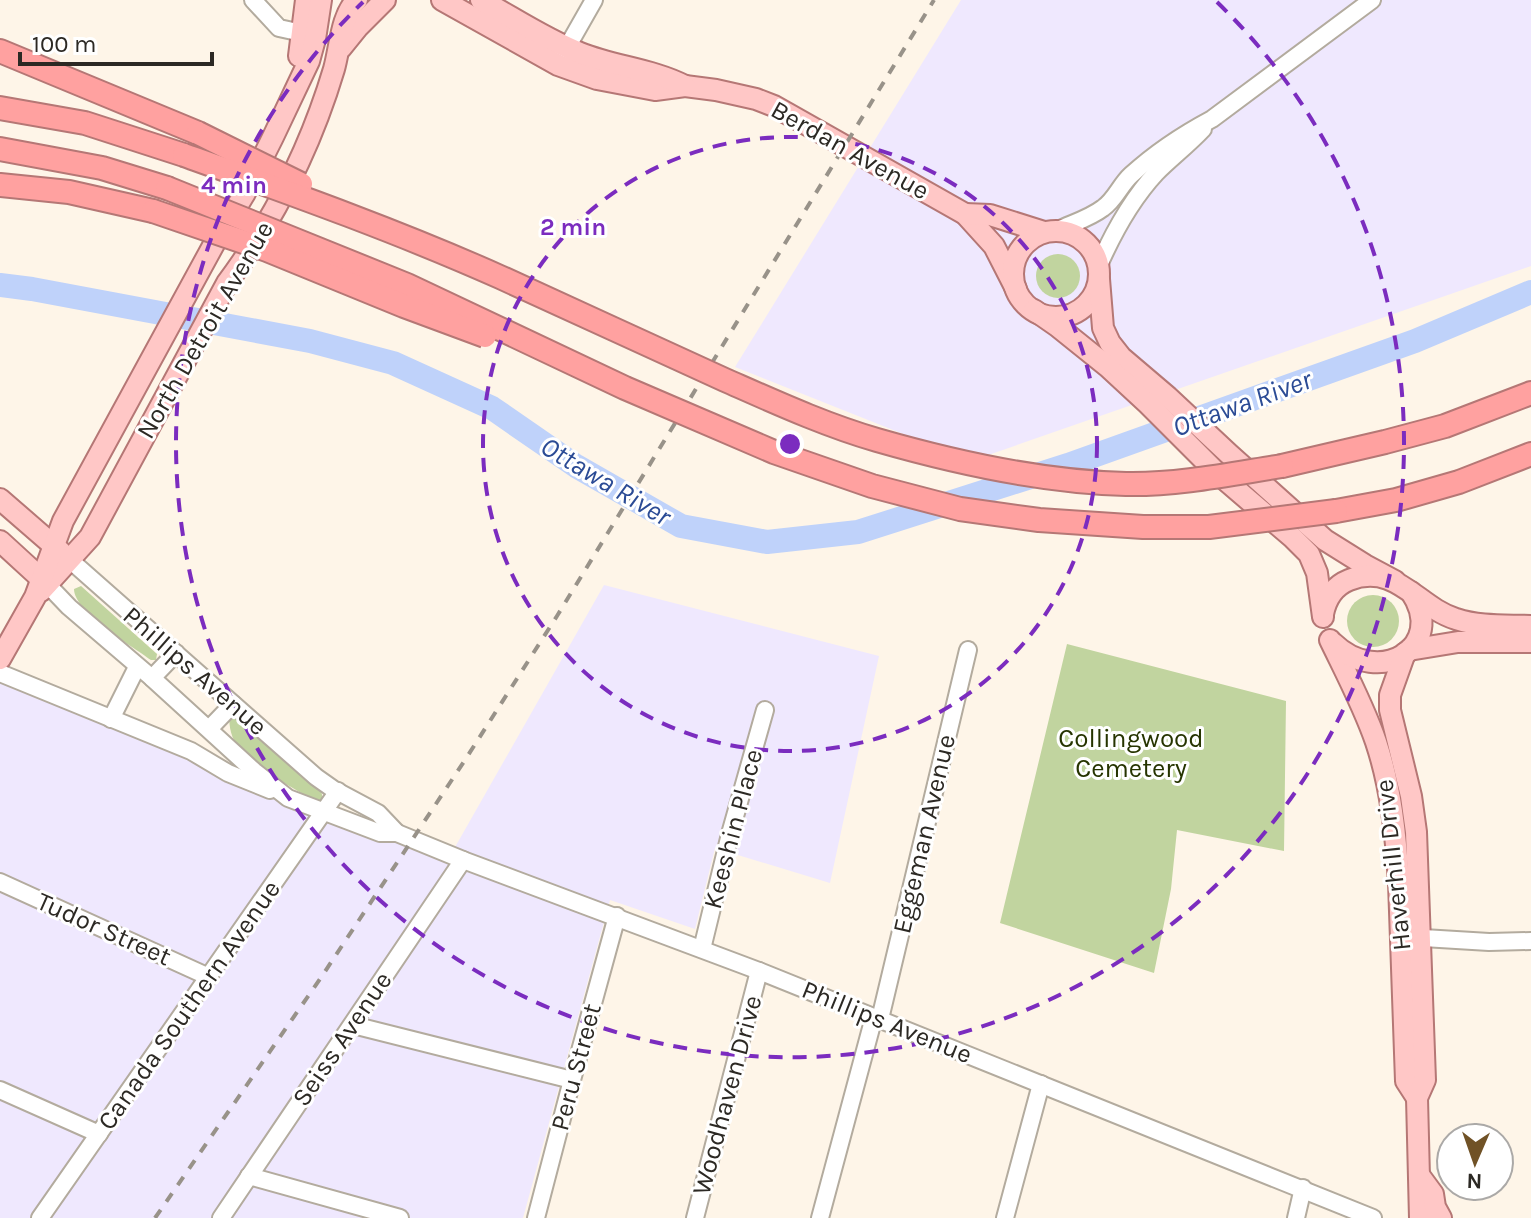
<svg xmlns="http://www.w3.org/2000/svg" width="1531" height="1218" viewBox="0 0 1531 1218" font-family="Karla,sans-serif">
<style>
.industrial{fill:#efe8fe}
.green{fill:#c1d49f}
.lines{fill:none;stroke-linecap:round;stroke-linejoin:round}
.river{stroke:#bfd2fa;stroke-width:24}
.minor-casing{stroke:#b3ab9e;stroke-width:20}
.major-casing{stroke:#b57775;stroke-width:24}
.highway-casing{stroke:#b57775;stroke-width:26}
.minor{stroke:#fff;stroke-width:16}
.major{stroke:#ffc7c6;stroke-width:20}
.highway{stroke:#ffa1a0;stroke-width:22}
.rail{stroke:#989289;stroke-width:4;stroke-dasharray:10 10;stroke-linecap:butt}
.highway-bridge-casing{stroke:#b57775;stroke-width:26;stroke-linecap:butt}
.highway-bridge{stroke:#ffa1a0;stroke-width:22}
.ring{fill:none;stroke:#7b2cbf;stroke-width:4;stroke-dasharray:14 10}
.labels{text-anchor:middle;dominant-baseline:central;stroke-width:6;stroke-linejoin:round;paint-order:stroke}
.street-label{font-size:26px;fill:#2c2924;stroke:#fff}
.park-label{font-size:26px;fill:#263400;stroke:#fff}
.water-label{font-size:28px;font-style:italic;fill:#2b4b95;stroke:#fff}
.centre{fill:#7b2cbf;stroke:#fff;stroke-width:4}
.ring-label{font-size:24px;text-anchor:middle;font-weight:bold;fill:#7b2cbf;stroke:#fff;stroke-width:6;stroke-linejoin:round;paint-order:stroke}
</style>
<rect width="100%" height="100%" fill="#fef5e8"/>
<!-- industrial -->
<g class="industrial">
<path d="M961,0H1531V266L971,461L735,367Z"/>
<path d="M604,585L879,656L830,883L715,848L695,929L610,900L523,1218H0V681L328,811L446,863Z"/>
</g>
<!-- green -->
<g class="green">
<circle cx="1058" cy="276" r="22"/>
<path d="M81,586L157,654L156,660H151C132,646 74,612 74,589Z"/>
<circle cx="1373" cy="621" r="26"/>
<path d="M1067,644L1286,701L1284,851L1177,830L1171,889L1154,973L1000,923Z"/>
<path d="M229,713L258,735L321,790L323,800L318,802C296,791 250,764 236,744C230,734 229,724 229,713Z"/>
</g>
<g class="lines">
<!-- river -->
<path class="river" d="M0,285L32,289L310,341L393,363L492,408L576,466L681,526L767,542L858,532L1068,465L1415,341L1531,292"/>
<!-- minor casing -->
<g class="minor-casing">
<g id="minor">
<path d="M253,0L279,28L302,33"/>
<path d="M561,58L594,0"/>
<path d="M1058,230C1073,223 1090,218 1103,208C1115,200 1120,185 1131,175C1155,153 1182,135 1212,119L1372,0"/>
<path d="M1099,265C1114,231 1131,200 1156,173C1171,158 1188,145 1203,129"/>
<path d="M70,560L316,777L333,789L378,813L397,833"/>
<path d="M47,584L69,607L152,678L254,771L288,798L380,833H397L463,860L759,971L1373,1218"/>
<path d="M0,673L191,751L228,773L270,790"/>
<path d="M152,678L176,653"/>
<path d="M111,719L137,667"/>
<path d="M209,729L233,704"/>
<path d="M0,882L209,977"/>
<path d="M1407,937L1489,942L1531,941"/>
<path d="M702,949L730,834L765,710"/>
<path d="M880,1019L968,650"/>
<path d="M353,1025L572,1080"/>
<path d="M0,1090L99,1134"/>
<path d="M249,1176L400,1218"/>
<path d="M40,1218L338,791"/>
<path d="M221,1218L463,860"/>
<path d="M536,1218L572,1080L617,916"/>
<path d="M695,1218L759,971"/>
<path d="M820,1218L874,1017"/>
<path d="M1005,1218L1041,1084"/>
<path d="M1296,1218L1303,1188"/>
</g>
</g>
<!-- major casing -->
<g class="major-casing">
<g id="major">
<path d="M442,0L558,65L597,79L655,90L685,86L716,90L756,99L774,106L965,214L994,246L1016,289"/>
<path d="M481,0C514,18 545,39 580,53C615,67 652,69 685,86"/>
<path d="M341,48L358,27L385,0"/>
<path d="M299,56L306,0"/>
<path d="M965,214L990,215L1044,232"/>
<circle cx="1056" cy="274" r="43"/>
<path d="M1099,279L1103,328L1110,343L1121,357L1168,397L1229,454L1325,540L1365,565L1395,581"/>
<path d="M1034,310L1057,326L1108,367L1148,404L1217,473L1293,538L1309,554L1317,573L1323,617"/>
<path d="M0,499L61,552"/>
<path d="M0,541L47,584"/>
<path d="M41,591L90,537L227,283C275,218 311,146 334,69C340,48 341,15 357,0"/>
<path d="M1323,614C1326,599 1334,586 1349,580C1396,562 1417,607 1456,619C1480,627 1506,625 1531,626"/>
<path d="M1330,640C1346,673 1364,707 1376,742C1391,787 1396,835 1399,883L1406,1081L1417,1098"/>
<path d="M1333,643C1379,688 1448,647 1411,592"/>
<path d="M1409,650L1458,642H1531"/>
<path d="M1405,653L1390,695V710L1411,796L1416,832L1425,1080L1417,1098L1420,1218"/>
<path d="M0,659L35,597L63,521L214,244L245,193L273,137L309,61L315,39L321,0"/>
<path d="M1419,1175L1433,1194L1435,1207L1441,1218"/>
</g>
</g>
<!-- highway casing -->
<g class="highway-casing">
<g id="highway">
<path d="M0,51L198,133"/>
<path d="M0,108L85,123L184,155"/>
<path d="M0,149L102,168L167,188"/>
<path d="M0,185L69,192L153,211"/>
<path d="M1282,466L1385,442L1445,426L1531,393"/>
<path d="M1336,511L1396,500L1459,482L1531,454"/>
</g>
</g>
<!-- minor -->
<use href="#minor" class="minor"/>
<!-- major -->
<use href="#major" class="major"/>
<!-- highway -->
<use href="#highway" class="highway"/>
<!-- rail -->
<path class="rail" d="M155,1218L322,976L465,760L557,616L934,0"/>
<!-- highway-bridge casing -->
<g class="highway-bridge-casing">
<g id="highway-bridge">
<path d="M198,133L301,184"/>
<path d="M184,155C290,193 397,231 500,277C575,311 650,346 725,380C775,402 825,425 877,440C957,463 1043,482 1126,484C1178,485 1231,474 1282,466"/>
<path d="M167,188L407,285L625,388L774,452L872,486L960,509L1039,520L1143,527H1209L1336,511"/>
<path d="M153,211L267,250L404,306L485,336"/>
</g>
</g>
<!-- highway-bridge -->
<use href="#highway-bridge" class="highway-bridge"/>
</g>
<!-- distance rings -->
<g class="ring">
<circle cx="790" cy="444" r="307"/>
<path d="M1217 2A614 614 0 1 1 363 2"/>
</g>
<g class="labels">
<!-- street labels -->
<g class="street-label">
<text transform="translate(850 150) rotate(29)">Berdan Avenue</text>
<text transform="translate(205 330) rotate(-60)">North Detroit Avenue</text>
<text transform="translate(195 671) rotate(41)">Phillips Avenue</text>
<text transform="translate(733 829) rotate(-75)">Keeshin Place</text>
<text transform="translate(924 834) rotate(-77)">Eggeman Avenue</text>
<text transform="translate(1393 865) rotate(-96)">Haverhill Drive</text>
<text transform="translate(104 929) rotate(24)">Tudor Street</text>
<text transform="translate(189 1005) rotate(-55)">Canada Southern Avenue</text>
<text transform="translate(887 1022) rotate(22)">Phillips Avenue</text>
<text transform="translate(342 1039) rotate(-56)">Seiss Avenue</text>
<text transform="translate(576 1067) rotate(-75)">Peru Street</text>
<text transform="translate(727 1095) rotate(-75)">Woodhaven Drive</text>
</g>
<!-- park labels -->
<g class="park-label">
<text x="1131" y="738">Collingwood<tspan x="1131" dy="30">Cemetery</tspan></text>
</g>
<!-- water labels -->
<g class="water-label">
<text transform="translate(1242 403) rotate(-20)">Ottawa River</text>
<text transform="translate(606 481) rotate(31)">Ottawa River</text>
</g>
</g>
<circle cx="790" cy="444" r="12" class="centre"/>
<g class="ring-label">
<text x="234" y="193">4 min</text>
<text x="573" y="235">2 min</text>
</g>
<!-- north arrow -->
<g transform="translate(1475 1162) rotate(182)"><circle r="38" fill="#ffffff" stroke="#aba9a7" stroke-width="2"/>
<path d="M0-6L14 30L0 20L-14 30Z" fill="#705226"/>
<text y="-12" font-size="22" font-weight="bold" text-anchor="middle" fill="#2c2924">N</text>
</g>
<!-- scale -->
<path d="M20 52v12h192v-12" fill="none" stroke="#2c2924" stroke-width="4"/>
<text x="32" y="52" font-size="24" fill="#2c2924" stroke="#ffffff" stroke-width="6" paint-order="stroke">100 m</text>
</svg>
